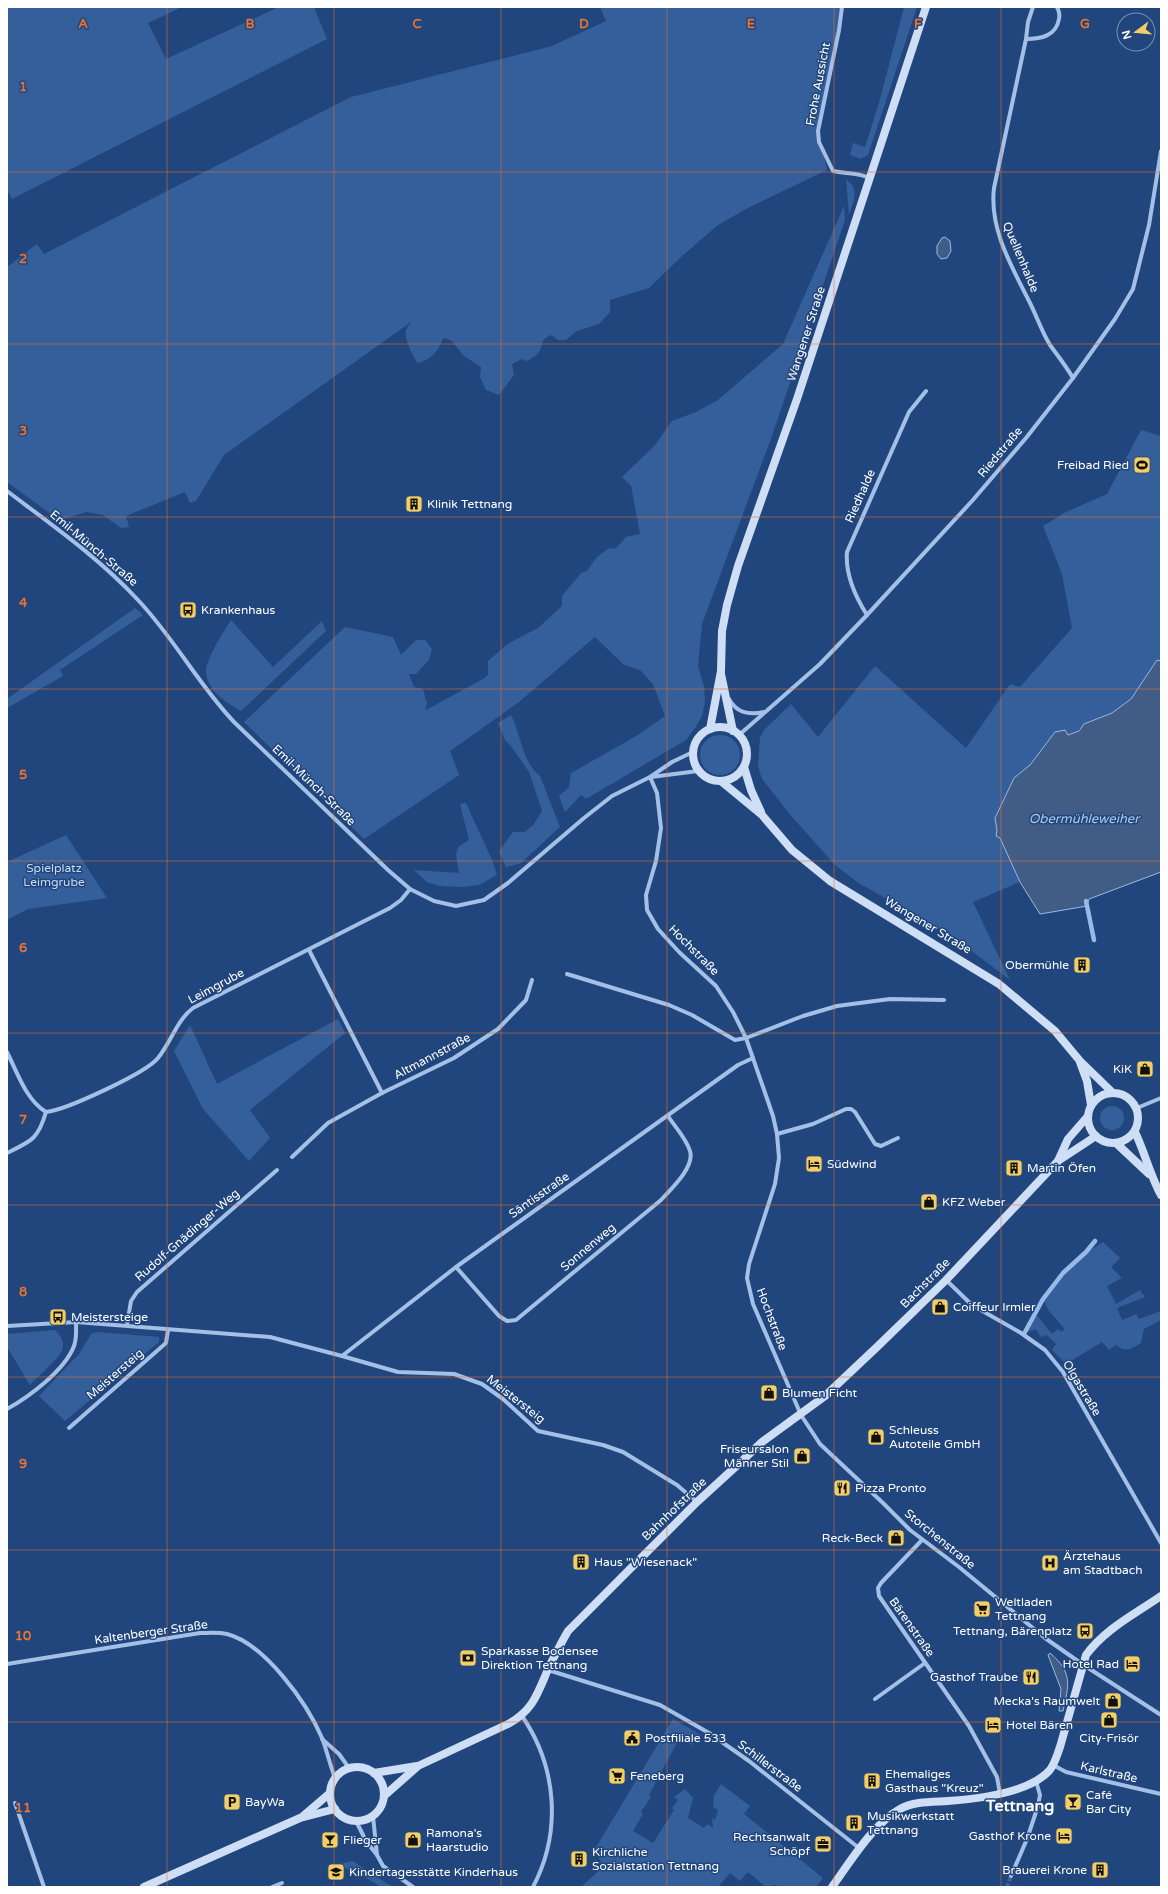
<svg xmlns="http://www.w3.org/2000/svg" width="1168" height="1894" viewBox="0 0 1168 1894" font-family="'Varela Round',sans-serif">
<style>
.green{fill:#345f9b}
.water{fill:#415d85;stroke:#98bae8}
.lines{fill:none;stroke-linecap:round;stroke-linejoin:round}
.stream{stroke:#98bae8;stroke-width:4.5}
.street-tunnel{stroke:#426290;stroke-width:4;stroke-dasharray:4 2;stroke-linecap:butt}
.street{stroke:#a4c0e6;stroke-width:4}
.secondary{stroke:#cedef5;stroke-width:8}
.grid{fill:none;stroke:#eb7230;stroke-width:1;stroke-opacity:0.55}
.labels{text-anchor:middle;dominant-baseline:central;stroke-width:3;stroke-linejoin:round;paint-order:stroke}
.street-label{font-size:12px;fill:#fff;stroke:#21467d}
.poi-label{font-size:12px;fill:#fff;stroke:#21467d;text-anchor:start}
.park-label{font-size:12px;fill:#c7dbf5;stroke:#21467d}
.water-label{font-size:13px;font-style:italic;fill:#afcaee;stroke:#21467d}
.district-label{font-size:16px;font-weight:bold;fill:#fff;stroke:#21467d}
.grid-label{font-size:13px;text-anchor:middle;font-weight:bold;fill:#eb7230;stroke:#21467d;stroke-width:3;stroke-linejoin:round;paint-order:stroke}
</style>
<rect width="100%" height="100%" fill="#21467d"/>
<!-- green -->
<g class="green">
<path d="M7,7H182L148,23L166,59L279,7H314L327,39L12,199L7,190Z"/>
<path d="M600,7H842L818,131L827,170L746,209L718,225L682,256L649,288L610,300V312L599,324L577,331L566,340H558L551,335C540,340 544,342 540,350C538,355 532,358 527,361L522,359L512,364L514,375L499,395L486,390L480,377L481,367L464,356L451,340L443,338C439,350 431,360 418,363C413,357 404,338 406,330C407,327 410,324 411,322L224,455L196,501L190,503L185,492L126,516L129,527L121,528L103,515L87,512L59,520L7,482V267L37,244L44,254L351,97L552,46L606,21Z"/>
<path d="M904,7H917L868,155L861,159L850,155L853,143L865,147L879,103Z"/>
<path d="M846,180C861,188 853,203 849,215Z"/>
<path d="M844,206L845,220L772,436L702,624L698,667L704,686L705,702L702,716L695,728L686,740L586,799L581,795L565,812L559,796L569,787L571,773L638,735L665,716L653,684L640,670L624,665L595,637L519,702L450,751L459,775L364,839L244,722L345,627L393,637L401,655L416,640H425L432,649L429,660L416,674H409L414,687L423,689L427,704L425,709L426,710L483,679L488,675V661L509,643L538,628L562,606V596L581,573L587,571L596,558L609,548L615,549L626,537L640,534L631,486L622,477L655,445L672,421L696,412L718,400L783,344Z"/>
<path d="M1141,430L1161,436V661H1157L1131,699L1112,713L1084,724L1075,734L1068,735L1055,732L1030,765L1014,778L995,817L1000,838L1020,882L973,902L1010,980L953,937L857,882L835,865L793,818L762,779L758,766L760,738L764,730L791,704L818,737L875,666L966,748L1010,684L1020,687L1072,628L1062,574L1043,526L1066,512L1107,494Z"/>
<path d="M135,608L143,615L60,670L63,676L7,708V699Z"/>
<path d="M231,620L273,667L322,621L326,631L241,711C234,707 227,703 220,697C214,692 207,682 206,674C204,662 224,631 231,620Z"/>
<path d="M511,715C521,734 522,762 540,776L560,827L521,863L506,867L499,851L513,832H525L534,824L542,811L529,772L511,746L505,740L498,723Z"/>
<circle cx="720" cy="755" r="20"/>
<path d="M466,803L492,860L497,875L479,885L462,887L439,886L427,882L414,870L459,873L456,855L458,847L469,840L460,804Z"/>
<path d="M66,835L107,898L28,909L7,920V862Z"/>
<path d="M338,1019L345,1033L250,1110L270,1138L249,1161L203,1109L174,1051L190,1025L217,1084Z"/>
<circle cx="1112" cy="1118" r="12"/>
<path d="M1103,1242L1120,1258L1111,1267L1122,1278L1107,1286L1116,1304L1140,1290L1145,1297L1117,1308L1122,1320L1136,1314L1139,1319L1161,1311V1320L1144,1329L1141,1343C1131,1349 1126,1353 1116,1345L1109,1350L1102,1342L1066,1364L1052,1350L1056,1344L1047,1335L1041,1337L1036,1329L1025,1333L1036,1314L1052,1334L1058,1329L1061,1332L1065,1329L1049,1311L1043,1299C1061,1276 1078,1257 1103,1242Z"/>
<path d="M55,1330C59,1334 64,1340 63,1347C62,1357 37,1377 30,1385L7,1347V1334Z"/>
<path d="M97,1332L159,1337V1342L65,1421L39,1396L79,1354L91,1334Z"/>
<path d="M673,1719L701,1735L692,1745L679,1739L649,1795L651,1797L641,1812L643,1814L633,1831L653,1843L674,1810L672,1808L678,1800L674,1797L685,1789L693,1798L688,1818L704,1828L707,1824L713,1828L712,1818L715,1820L718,1810L713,1807L714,1795L721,1784L750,1806L744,1814L823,1878L816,1887H780L776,1885L766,1887L748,1872L740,1881L730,1873L718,1887H581L603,1867L595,1849Z"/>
<path d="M353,1861L392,1887H381L355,1871L353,1873L340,1864Z"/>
</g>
<!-- water -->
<g class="water">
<path d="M945,237L950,241L951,251L947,258L941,259L937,254V246L942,238Z"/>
<path d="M1157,660L1161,661V872L1089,899L1087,906L1040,914L1020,882L1000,838L996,836L997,830L995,818L1014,778L1030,765L1055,732L1065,730L1068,735L1079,731L1084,724L1112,713L1131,699Z"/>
<path d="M1050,1653C1073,1673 1069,1684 1063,1711H1059L1061,1689L1048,1655Z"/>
</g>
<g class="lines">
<!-- stream -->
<g class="stream">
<path d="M1086,901L1094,940"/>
<path d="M1025,1332L1043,1299L1063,1273L1086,1252L1095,1241"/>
</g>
<!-- street-tunnel -->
<path class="street-tunnel" d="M1007,1887L1011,1876"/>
<!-- street -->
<g class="street">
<path d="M842,7L839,30L818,131L819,142L833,171C846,174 856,172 870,178"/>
<path d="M1033,7L1028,22L1026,39L994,188C989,229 1012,267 1030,303C1037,317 1042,332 1050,345C1058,356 1066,366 1073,378"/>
<path d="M1026,39C1041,39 1056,36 1059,19C1060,15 1059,11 1057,7"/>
<path d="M7,491C52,525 99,558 138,600C174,638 198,684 234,722L388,870L410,889L434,901L456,906L484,900L508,883L584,818L612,796L650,777L672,762L693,752"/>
<path d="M867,615C855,596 845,575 847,552L909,412L926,391"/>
<path d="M729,699C737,714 750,715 764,712"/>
<path d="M739,735L820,664L867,615L972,501L1026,438L1073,378L1115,319L1133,289L1149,225L1161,151"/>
<path d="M650,777L657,793L661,828L656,861L646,895L647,910L658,929L679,952L716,986L733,1012L746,1038L773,1116L777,1134L779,1158L775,1184L749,1264L747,1278L753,1304L801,1415L820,1444L883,1503L910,1530L959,1567L1045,1638L1082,1664L1161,1715"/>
<path d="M651,777L698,771"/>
<path d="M309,950L382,1093"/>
<path d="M567,974L669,1005L692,1015L735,1040L746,1038L803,1016L837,1006L890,999L944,1000"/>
<path d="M7,1052C17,1072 26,1100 46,1112C66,1110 146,1073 158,1058C171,1042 177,1020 193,1008L390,908L401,900L410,889"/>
<path d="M1137,1108L1161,1098"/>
<path d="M777,1134L813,1124L846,1109H851L855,1112L875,1144L881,1146L898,1138"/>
<path d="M7,1153C32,1141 38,1139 46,1112"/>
<path d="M292,1157L328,1123L382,1093L454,1058L498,1029L526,1000L532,980"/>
<path d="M456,1267L499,1316L507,1321L516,1320L661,1200C671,1189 695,1167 690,1151C686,1138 675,1127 668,1116"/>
<path d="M946,1280L972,1305L1021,1333L1045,1350L1063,1372L1161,1543"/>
<path d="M127,1325L131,1301L137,1292L277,1170"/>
<path d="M7,1326L76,1322L270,1337L342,1356L398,1372L454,1374L482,1384L503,1399L538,1431L603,1445L623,1452L677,1485L697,1502"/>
<path d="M342,1356L456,1267L738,1065L753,1058"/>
<path d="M7,1409C29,1397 65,1370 74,1346C77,1338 76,1330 76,1322"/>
<path d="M69,1428L166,1343L168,1330"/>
<path d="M922,1540L881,1583L878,1588L879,1596L969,1726L997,1777L1000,1794"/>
<path d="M7,1664L200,1633C208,1633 218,1632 227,1634C265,1644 307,1703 322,1738C327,1751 330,1765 335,1778"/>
<path d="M548,1670L660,1705L709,1733L749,1761L859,1848"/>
<path d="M875,1699L925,1663"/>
<path d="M522,1716C557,1767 562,1832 533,1887"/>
<path d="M322,1739L339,1754L349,1768"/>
<path d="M1053,1765L1066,1772L1161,1794"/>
<path d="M15,1803L44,1887"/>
<path d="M373,1816L377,1855"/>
<path d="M356,1821L366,1841L377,1855L383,1866L413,1887"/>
<path d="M1011,1876L1027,1839L1038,1806L1040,1795L1036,1781"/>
<path d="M272,1887L282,1883"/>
</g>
<!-- secondary -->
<g class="secondary">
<path d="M721,674L733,731"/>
<circle cx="720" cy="754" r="27"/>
<path d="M710,729L721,671L722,631L727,605L738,566L797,399L926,7"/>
<path d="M744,767L751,790L761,812"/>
<path d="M722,782L762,815L792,850L830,881L999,984L1055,1031L1080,1061L1113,1093"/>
<path d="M1080,1062L1087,1081L1091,1105"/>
<circle cx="1113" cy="1118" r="25"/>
<path d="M1135,1132C1145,1153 1150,1175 1161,1195"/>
<path d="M1116,1143L1149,1174"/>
<path d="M1058,1161L1068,1139L1088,1116"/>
<circle cx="357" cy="1794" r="27"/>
<path d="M374,1773L417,1766"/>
<path d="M384,1796L418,1766L508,1724C534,1710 538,1692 549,1667C555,1655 561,1643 568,1631L697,1502L743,1460L762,1442L825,1396L878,1346L946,1280L1058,1161L1096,1136"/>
<path d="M302,1817L330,1793"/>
<path d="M144,1887L300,1818L335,1809"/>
<path d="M832,1887C850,1862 873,1824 900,1809C914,1801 932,1802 948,1801C977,1799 1028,1793 1049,1771C1055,1764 1057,1755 1060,1747L1086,1655C1105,1629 1135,1614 1161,1596"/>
</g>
</g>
<!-- grid -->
<path class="grid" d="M167,7V1887M334,7V1887M501,7V1887M667,7V1887M834,7V1887M1001,7V1887M7,172H1161M7,344H1161M7,517H1161M7,689H1161M7,861H1161M7,1033H1161M7,1205H1161M7,1377H1161M7,1550H1161M7,1722H1161"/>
<!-- icons -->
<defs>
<g id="stadium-square" transform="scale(0.9)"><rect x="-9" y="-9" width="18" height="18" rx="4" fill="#f3ce65" stroke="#21467d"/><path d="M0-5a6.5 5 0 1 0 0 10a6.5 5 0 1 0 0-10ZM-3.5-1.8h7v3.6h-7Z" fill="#111"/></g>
<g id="building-square" transform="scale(0.9)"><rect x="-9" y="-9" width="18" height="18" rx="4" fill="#f3ce65" stroke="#21467d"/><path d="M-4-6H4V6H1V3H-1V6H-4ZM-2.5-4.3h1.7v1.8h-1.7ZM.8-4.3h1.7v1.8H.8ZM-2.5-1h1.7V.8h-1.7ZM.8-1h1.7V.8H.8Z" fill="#111"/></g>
<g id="bus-square" transform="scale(0.9)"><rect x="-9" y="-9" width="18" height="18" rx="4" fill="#f3ce65" stroke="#21467d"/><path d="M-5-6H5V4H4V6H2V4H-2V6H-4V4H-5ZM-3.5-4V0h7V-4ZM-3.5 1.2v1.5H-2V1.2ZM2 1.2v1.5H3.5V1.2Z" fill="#111"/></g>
<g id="shop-square" transform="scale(0.9)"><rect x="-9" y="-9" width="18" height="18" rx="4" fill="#f3ce65" stroke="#21467d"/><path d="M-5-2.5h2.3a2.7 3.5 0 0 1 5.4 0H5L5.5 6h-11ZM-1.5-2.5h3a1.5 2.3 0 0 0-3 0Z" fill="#111"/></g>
<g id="hotel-square" transform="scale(0.9)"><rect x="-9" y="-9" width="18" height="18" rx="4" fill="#f3ce65" stroke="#21467d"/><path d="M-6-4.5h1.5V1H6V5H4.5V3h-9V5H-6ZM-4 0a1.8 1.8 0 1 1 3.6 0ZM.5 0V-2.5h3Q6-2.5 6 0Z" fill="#111"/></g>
<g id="restaurant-square" transform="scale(0.9)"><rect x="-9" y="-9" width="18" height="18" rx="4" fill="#f3ce65" stroke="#21467d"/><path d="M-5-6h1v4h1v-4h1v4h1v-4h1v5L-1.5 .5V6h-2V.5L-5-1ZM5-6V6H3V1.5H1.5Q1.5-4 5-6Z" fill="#111"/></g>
<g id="hospital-square" transform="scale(0.9)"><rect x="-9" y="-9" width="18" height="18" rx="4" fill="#f3ce65" stroke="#21467d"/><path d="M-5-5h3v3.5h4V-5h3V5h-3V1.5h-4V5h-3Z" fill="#111"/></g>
<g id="supermarket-square" transform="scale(0.9)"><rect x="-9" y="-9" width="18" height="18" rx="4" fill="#f3ce65" stroke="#21467d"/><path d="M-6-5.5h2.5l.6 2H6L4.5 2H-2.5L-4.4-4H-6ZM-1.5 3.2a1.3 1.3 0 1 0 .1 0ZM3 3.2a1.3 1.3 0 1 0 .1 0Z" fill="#111"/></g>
<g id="bank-square" transform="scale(0.9)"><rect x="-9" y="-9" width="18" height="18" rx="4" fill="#f3ce65" stroke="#21467d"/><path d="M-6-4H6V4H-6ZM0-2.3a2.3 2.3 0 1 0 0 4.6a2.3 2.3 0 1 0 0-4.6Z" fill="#111"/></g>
<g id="civic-square" transform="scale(0.9)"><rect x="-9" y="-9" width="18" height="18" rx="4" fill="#f3ce65" stroke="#21467d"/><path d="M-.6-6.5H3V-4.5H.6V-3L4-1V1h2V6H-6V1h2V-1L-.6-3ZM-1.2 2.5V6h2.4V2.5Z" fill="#111"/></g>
<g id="parking-square" transform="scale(0.9)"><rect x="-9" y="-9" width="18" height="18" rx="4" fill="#f3ce65" stroke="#21467d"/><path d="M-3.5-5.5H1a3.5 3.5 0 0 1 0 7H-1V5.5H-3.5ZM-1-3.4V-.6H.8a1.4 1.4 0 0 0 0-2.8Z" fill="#111"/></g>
<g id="bar-square" transform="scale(0.9)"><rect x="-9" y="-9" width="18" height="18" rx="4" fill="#f3ce65" stroke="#21467d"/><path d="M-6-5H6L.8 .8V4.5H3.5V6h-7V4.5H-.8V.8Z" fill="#111"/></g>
<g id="office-square" transform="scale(0.9)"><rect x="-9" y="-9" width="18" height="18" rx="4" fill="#f3ce65" stroke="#21467d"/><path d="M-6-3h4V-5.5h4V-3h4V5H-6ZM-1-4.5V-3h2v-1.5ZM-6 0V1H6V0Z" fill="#111"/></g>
<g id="school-square" transform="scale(0.9)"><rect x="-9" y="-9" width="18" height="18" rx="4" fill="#f3ce65" stroke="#21467d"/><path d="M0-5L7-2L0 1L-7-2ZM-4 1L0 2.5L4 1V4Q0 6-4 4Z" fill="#111"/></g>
</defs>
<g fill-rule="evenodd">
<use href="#stadium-square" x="1142" y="465"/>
<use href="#building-square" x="414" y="504"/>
<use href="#bus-square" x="188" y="610"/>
<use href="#building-square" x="1082" y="965"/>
<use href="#shop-square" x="1145" y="1069"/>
<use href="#hotel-square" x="814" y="1164"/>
<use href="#building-square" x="1014" y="1168"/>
<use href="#shop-square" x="929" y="1202"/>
<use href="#shop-square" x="940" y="1307"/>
<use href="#bus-square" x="58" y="1317"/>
<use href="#shop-square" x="769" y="1393"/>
<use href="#shop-square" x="876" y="1437"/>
<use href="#shop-square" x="802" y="1456"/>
<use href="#restaurant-square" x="842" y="1488"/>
<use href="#shop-square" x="896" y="1538"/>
<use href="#building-square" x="581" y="1562"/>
<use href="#hospital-square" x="1050" y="1563"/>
<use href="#supermarket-square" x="982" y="1609"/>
<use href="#bus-square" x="1085" y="1631"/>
<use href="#bank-square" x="468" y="1658"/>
<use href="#hotel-square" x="1132" y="1664"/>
<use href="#restaurant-square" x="1031" y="1677"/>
<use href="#shop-square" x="1113" y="1701"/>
<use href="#shop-square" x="1109" y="1720"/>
<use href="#hotel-square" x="993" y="1725"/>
<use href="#civic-square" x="632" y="1738"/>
<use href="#supermarket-square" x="617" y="1776"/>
<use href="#building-square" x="872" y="1781"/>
<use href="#parking-square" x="232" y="1802"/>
<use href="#bar-square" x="1073" y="1802"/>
<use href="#building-square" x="854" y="1823"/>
<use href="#hotel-square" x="1064" y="1836"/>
<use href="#bar-square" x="330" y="1840"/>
<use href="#shop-square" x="413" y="1840"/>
<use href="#office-square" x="823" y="1844"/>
<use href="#building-square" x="579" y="1859"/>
<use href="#building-square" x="1100" y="1870"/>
<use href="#school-square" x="336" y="1872"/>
</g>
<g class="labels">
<!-- street labels -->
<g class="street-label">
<text transform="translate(818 84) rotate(-79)">Frohe Aussicht</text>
<text transform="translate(1021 257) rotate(67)">Quellenhalde</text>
<text transform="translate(806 334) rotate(-72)">Wangener Straße</text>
<text transform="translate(1000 452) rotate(-50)">Riedstraße</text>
<text transform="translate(860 496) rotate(-66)">Riedhalde</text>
<text transform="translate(94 548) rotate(40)">Emil-Münch-Straße</text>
<text transform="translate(314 785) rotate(44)">Emil-Münch-Straße</text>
<text transform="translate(928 925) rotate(31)">Wangener Straße</text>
<text transform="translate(694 950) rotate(45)">Hochstraße</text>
<text transform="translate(216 986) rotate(-28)">Leimgrube</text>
<text transform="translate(432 1056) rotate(-28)">Altmannstraße</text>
<text transform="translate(539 1195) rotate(-35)">Säntisstraße</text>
<text transform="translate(187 1235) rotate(-41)">Rudolf-Gnädinger-Weg</text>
<text transform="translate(588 1247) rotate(-40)">Sonnenweg</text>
<text transform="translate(925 1283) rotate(-45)">Bachstraße</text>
<text transform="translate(772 1319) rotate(69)">Hochstraße</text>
<text transform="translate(115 1374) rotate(-41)">Meistersteig</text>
<text transform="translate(1082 1388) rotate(59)">Olgastraße</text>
<text transform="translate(516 1399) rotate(38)">Meistersteig</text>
<text transform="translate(674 1509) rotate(-44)">Bahnhofstraße</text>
<text transform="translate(940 1539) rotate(39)">Storchenstraße</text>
<text transform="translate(912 1627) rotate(55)">Bärenstraße</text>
<text transform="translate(151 1632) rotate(-8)">Kaltenberger Straße</text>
<text transform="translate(770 1766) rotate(37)">Schillerstraße</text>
<text transform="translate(1109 1772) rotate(13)">Karlstraße</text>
</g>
<!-- poi labels -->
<g class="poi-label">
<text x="1129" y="465" text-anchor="end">Freibad Ried</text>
<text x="427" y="504">Klinik Tettnang</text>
<text x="201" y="610">Krankenhaus</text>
<text x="1069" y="965" text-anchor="end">Obermühle</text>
<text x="1132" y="1069" text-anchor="end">KiK</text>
<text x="827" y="1164">Südwind</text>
<text x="1027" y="1168">Martin Öfen</text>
<text x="942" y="1202">KFZ Weber</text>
<text x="953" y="1307">Coiffeur Irmler</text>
<text x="71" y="1317">Meistersteige</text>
<text x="782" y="1393">Blumen Ficht</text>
<text x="889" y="1430">Schleuss<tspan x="889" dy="14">Autoteile GmbH</tspan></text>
<text x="789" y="1449" text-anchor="end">Friseursalon<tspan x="789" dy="14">Männer Stil</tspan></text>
<text x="855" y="1488">Pizza Pronto</text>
<text x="883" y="1538" text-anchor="end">Reck-Beck</text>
<text x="1063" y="1556">Ärztehaus<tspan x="1063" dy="14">am Stadtbach</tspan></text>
<text x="594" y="1562">Haus "Wiesenack"</text>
<text x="995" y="1602">Weltladen<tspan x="995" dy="14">Tettnang</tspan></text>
<text x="1072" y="1631" text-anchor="end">Tettnang, Bärenplatz</text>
<text x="481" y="1651">Sparkasse Bodensee<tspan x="481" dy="14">Direktion Tettnang</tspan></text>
<text x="1119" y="1664" text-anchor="end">Hotel Rad</text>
<text x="1018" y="1677" text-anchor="end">Gasthof Traube</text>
<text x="1100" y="1701" text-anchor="end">Mecka's Raumwelt</text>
<text x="1006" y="1725">Hotel Bären</text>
<text x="645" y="1738">Postfiliale 533</text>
<text x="1109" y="1738" text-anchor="middle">City-Frisör</text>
<text x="885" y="1774">Ehemaliges<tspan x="885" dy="14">Gasthaus "Kreuz"</tspan></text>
<text x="630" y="1776">Feneberg</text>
<text x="1086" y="1795">Café<tspan x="1086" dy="14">Bar City</tspan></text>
<text x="245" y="1802">BayWa</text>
<text x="867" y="1816">Musikwerkstatt<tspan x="867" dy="14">Tettnang</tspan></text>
<text x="426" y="1833">Ramona's<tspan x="426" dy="14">Haarstudio</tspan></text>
<text x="1051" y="1836" text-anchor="end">Gasthof Krone</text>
<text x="810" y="1837" text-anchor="end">Rechtsanwalt<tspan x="810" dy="14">Schöpf</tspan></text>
<text x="343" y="1840">Flieger</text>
<text x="592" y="1852">Kirchliche<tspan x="592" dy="14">Sozialstation Tettnang</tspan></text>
<text x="1087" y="1870" text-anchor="end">Brauerei Krone</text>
<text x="349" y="1872">Kindertagesstätte Kinderhaus</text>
</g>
<!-- park labels -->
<g class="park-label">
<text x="54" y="868">Spielplatz<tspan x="54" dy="14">Leimgrube</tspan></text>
</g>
<!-- water labels -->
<g class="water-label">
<text x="1084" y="819">Obermühleweiher</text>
</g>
<!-- district labels -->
<g class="district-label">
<text x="1020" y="1806">Tettnang</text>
</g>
</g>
<g class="grid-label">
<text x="83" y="28">A</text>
<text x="250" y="28">B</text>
<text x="417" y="28">C</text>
<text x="584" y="28">D</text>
<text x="751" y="28">E</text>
<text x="918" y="28">F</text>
<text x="1085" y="28">G</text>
<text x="23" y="91">1</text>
<text x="23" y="263">2</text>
<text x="23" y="435">3</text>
<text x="23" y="607">4</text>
<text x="23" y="779">5</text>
<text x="23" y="952">6</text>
<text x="23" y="1124">7</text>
<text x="23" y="1296">8</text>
<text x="23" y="1468">9</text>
<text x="23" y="1640">10</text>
<text x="23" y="1812">11</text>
</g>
<!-- border -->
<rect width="1168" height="1894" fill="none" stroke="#ffffff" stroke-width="16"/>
<!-- north arrow -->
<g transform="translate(1136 32) rotate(254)"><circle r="19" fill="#21467d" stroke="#7a90b1"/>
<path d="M0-3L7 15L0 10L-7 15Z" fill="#f3ce65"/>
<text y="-6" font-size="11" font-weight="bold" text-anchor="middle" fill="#ffffff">N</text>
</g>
</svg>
